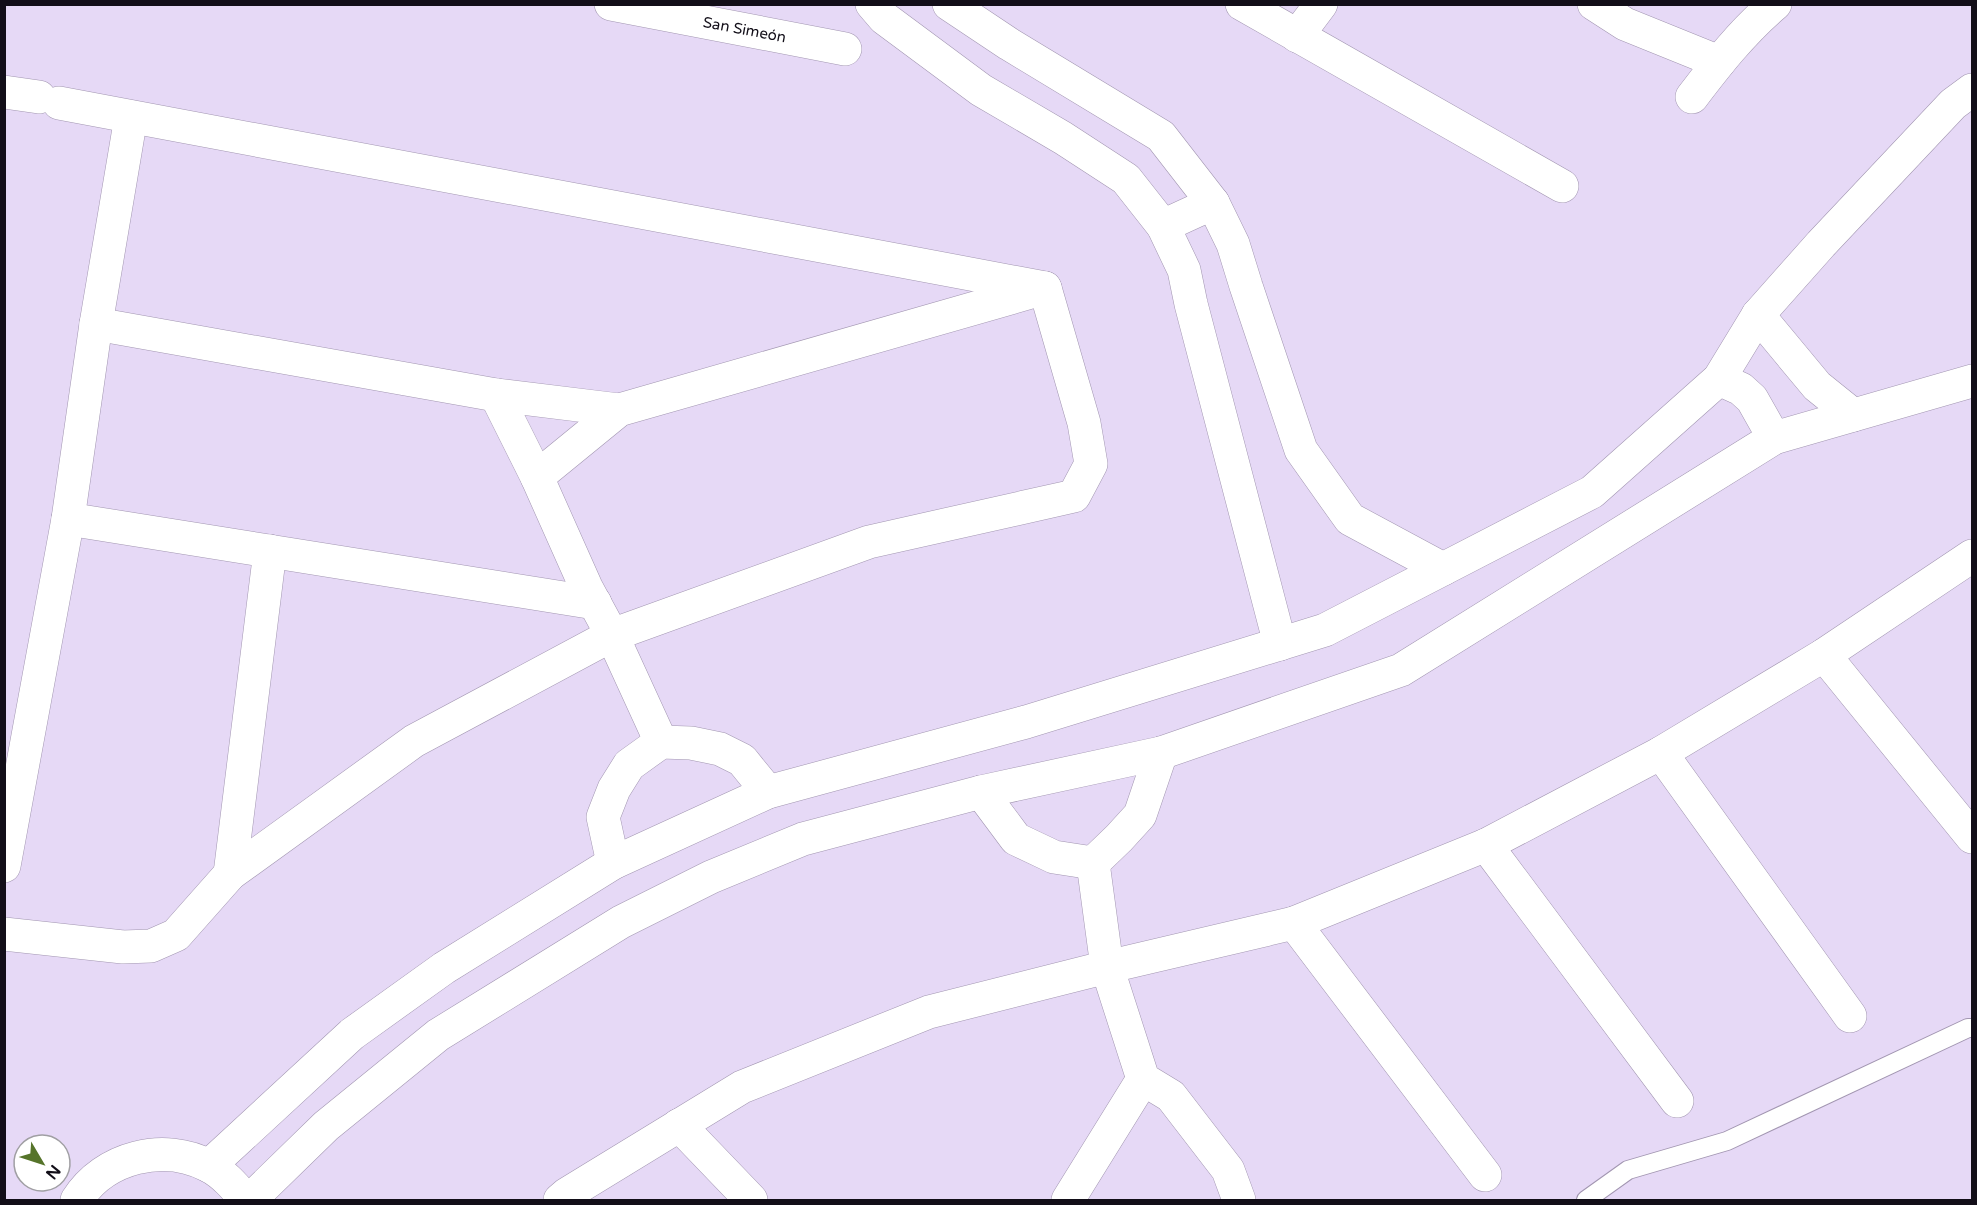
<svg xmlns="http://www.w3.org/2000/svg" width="1977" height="1205" viewBox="0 0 1977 1205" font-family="'Varela Round',sans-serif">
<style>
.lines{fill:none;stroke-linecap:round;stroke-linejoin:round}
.service-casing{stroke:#a296b1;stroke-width:20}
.minor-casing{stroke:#a296b1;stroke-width:34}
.service{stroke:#fff;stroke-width:18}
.minor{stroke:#fff;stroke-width:33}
.labels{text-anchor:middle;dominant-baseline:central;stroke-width:5;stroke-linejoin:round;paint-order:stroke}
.street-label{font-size:15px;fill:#120e18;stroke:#fff}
</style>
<rect width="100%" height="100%" fill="#e6d9f6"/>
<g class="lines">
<!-- service casing -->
<g class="service-casing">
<path id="service" d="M1586,1200L1628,1170L1727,1141L1968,1028H1972"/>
</g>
<!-- minor casing -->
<g class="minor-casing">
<g id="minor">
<path id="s1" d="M611,4L845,49"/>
<path d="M872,4L884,18L981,90L1063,138L1126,179L1163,226L1184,270L1191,304L1280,644"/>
<path d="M949,4L1009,44L1161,136L1213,203L1233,244L1246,286L1301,450L1350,519L1443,569"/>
<path d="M1242,4L1562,186"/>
<path d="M1594,4L1625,24L1719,62"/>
<path d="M1297,36L1321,4"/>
<path d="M4,92L39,97"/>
<path d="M1692,97C1717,64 1743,31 1775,4"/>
<path d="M59,103L1045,288"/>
<path d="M1163,226L1213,203"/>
<path d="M1758,315L1817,386L1853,415"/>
<path d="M96,324L496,395L619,410"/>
<path d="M1719,379L1741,389L1752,399L1774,438"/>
<path d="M496,395L537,477L586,587L612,635L661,742"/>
<path d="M537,477L619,410L1038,290"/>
<path d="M68,519L595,603"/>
<path d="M1824,655L1972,837"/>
<path d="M1661,753L1850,1016"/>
<path d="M981,792L1016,839L1054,857L1093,863"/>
<path d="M1486,845L1677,1101"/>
<path d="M613,863L603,817L614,789L629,765L661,742L691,743L720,749L742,760L768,792"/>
<path d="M1093,863L1119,838L1140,815L1161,753"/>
<path d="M4,866L68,519L96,324L131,117"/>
<path d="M230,874L270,551"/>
<path d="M1294,923L1485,1175"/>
<path d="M4,934L123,947L151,946L176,935L230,874L414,741L612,635L869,542L1074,496L1091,464L1084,423L1045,288"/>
<path d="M679,1125L751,1200"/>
<path d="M209,1166L352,1034L444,968L613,863L768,792L1026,722L1325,630L1592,492L1719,379L1758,315L1821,244L1953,104L1972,90"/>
<path d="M77,1200C104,1157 164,1142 209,1166C224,1174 235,1187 246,1200"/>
<path d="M250,1200L326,1126L438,1035L621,922L711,877L803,839L981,792L1161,753L1401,670L1774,438L1972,381"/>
<path d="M560,1200L567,1194L742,1087L929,1012L1107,967L1093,863"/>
<path d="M1068,1200L1143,1079"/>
<path d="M1239,1200L1228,1170L1171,1096L1143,1079L1107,967L1294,923L1486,845L1661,753L1824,655L1972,556"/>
</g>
</g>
<!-- service -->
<use href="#service" class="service"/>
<!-- minor -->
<use href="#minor" class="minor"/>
</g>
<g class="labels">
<!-- street labels -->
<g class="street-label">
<text stroke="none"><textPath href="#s1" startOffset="136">San Simeón</textPath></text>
</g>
</g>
<!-- border -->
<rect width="1977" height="1205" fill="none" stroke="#120e18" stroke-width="12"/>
<!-- north arrow -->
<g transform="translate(42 1163) rotate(129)"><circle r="28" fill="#ffffff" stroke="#a09fa3" stroke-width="1.5"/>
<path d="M0-4.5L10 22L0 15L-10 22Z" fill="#56742a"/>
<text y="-9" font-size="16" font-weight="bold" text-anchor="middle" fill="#120e18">N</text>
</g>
</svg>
